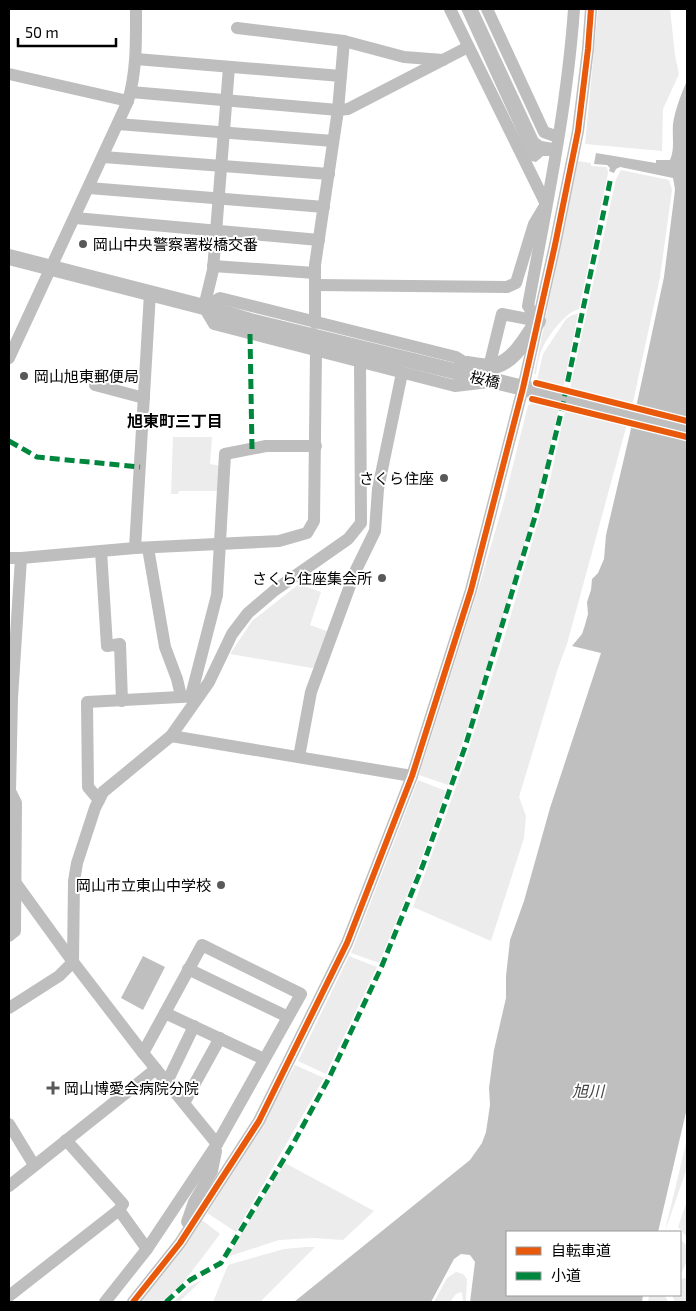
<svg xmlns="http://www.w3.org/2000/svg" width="696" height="1311" viewBox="0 0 696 1311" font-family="'Exo 2','Noto Sans JP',sans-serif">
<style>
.green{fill:#ececec}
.water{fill:#bfbfbf}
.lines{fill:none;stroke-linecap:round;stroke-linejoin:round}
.minor{stroke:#bebebe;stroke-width:12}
.tertiary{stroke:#bebebe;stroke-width:16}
.quiet{stroke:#00873e;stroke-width:5;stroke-dasharray:10 5;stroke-linecap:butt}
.cycleway-casing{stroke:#fff;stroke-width:9}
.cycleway{stroke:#e8590c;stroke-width:6}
.poi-dot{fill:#595959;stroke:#fff;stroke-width:2}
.labels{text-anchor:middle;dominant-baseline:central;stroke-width:4;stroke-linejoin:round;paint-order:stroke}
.poi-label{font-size:15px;fill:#000;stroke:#fff;text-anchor:start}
.street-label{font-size:15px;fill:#000;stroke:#fff}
.neighbourhood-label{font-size:16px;font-weight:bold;fill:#000;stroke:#fff}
.water-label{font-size:16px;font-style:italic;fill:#444;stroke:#fff}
</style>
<rect width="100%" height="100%" fill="#fff"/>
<!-- green -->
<g class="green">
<path d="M598,9H670L675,55L679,74L663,109L662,151L585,144Z"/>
<path d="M578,161L591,163V166L607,167L608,173L579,309C564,313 545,339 540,354C538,360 537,367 536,374H534Z"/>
<path d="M621,170L669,180L672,190L660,277L633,402L567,644L558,668L519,797L526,816L524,838L491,941L413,907L464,764L505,635L549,484L616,179Z"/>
<path d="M578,314C564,384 550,455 530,524C506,612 478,699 448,785L419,775L481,580L504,501L528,405H530L531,402L534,403L539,380H537L543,354L566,319L572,315Z"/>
<path d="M173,437H212L210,464L222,466L221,491H179L178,494H171Z"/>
<path d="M299,584L321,592L310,625L329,632L317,665L312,668L230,654L252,621Z"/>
<path d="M418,780L446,791L416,873L379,963L351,953Z"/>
<path d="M349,956L377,967L326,1074L298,1061Z"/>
<path d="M295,1065L324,1078L236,1232L207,1213L263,1123Z"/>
<path d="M687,1139V1168L665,1231Z"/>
<path d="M285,1163L374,1211L343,1240L313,1238L279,1240L227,1257Z"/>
<path d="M687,1201V1237L678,1227Z"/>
<path d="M202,1220L220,1234L183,1283L163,1302H139Z"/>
<path d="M680,1239L687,1246C687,1257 688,1265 680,1273Z"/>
<path d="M306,1247H315L260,1302H213L228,1265L284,1249Z"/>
<path d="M456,1272L463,1274L467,1279L466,1302H463L462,1292L456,1294L450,1302H434L447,1278Z"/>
<path d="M687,1277V1302H675L672,1295H680V1280Z"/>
<path d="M202,1280L179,1302H173L190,1286Z"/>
<path d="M649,1295H665L668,1302H648Z"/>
</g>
<!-- water -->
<g class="water">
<path d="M461,9H478L538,138L542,141L553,143L551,156H543L536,162L527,160L528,156Z"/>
<path d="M687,81V1108L658,1232H507V1295H643L642,1302H470L475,1262L470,1255L461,1254L454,1259L431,1302H294L470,1160L482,1143L486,1132L490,1105L489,1088L494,1050L506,998V976L510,940L524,901L550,808L601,653L572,646L582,634L585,625L588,614L587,602L591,590L592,579L598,573L604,559L606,535L637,403L664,277L674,198L675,189L673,178L620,167L616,169L614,173L609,171L610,168L607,165L594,164L596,153L656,163V160H670C675,149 672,137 673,124C675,110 681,94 687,81Z"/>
<path d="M143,956L165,967L143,1010L121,998Z"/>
</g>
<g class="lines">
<!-- minor -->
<g class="minor">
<path d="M487,9L544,132L558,137"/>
<path d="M237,28L344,41L404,57L443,60"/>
<path d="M136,59L341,76"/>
<path d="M229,67L213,270L204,307L214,324L455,386L489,382"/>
<path d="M9,74L128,101"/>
<path d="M131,92L338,110L348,109L468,47"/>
<path d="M118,124L333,141"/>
<path d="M103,157L329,174"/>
<path d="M89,188L324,207"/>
<path d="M75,218L319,240"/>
<path d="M213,266L315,273"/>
<path d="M315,285L507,287L516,283L534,224L546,204L450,9"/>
<path d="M204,307L220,298L456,357L467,364"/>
<path d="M538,321L528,306C546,208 567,109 574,9"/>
<path d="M315,323V265L338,110L344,41"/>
<path d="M9,358C48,272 89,187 128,101C137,70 136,40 136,9"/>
<path d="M489,367L502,314L538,321"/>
<path d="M95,385L144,398"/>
<path d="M135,548L150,293"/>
<path d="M148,548L165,647L177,679L181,696"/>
<path d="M101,551L107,646L120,644L122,701"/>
<path d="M9,558H21L135,548L279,541L307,533L314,521L316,350"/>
<path d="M191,696L217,595L225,454L266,446H316"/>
<path d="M171,736L412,776"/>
<path d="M299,757L311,692L355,572L375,531L378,489L402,373"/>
<path d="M99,800L88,787L87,702L199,696"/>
<path d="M15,882L73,962L143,1053L217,1144"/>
<path d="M9,936L15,931L16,803L10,791L12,698L21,558"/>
<path d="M188,969L288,1017"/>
<path d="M9,1008L59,976L73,962L74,881L77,863L95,808L103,792L171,736L209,682L232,634L248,613L275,590L348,539L361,523L360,362"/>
<path d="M165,1013L264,1059"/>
<path d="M167,1082L194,1026"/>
<path d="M184,1103L220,1038"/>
<path d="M9,1124L34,1165"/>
<path d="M66,1140L123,1204L119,1210"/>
<path d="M9,1186L156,1069"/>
<path d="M187,1222L194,1202L212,1171L216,1151"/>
<path d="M9,1296L119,1210L147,1249"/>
<path d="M105,1302L147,1249L217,1144L301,994L202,945L143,1053"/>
<path d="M133,1302L180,1243L259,1121L347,943L412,776L471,590L523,388L555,245L578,131L588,49L591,9"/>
</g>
<!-- tertiary -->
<g class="tertiary">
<path d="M9,257L204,307L250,321L687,428"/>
<path d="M458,373L467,364C476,365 486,368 495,366C515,361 527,336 538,321"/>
</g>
<!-- quiet -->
<g class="quiet">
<path d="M250,334L252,449"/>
<path d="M9,441L37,457L140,467"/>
<path d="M166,1302L190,1280L221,1263L293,1144L329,1078L381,968L423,865L465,747L537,510L561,413L611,177"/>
</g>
<!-- cycleway casing -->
<g class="cycleway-casing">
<g id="cycleway">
<path d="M536,383L687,421"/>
<path d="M532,399L687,437"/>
<path d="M133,1302L180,1243L259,1121L347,943L412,776L471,590L523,388L555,245L578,131L588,49L591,9"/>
</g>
</g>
<!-- cycleway -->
<use href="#cycleway" class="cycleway"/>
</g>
<!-- markers -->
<g class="poi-dot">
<circle cx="83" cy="244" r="5"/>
<circle cx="24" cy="376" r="5"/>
<circle cx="444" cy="478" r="5"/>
<circle cx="382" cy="578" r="5"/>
<circle cx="221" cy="885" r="5"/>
<path d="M50.5 1080.5h5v5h5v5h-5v5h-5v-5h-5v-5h5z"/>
</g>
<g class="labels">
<!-- poi labels -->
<g class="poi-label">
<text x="93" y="244">岡山中央警察署桜橋交番</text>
<text x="34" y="376">岡山旭東郵便局</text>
<text x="434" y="478" text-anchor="end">さくら住座</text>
<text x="372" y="578" text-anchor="end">さくら住座集会所</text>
<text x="211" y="885" text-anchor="end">岡山市立東山中学校</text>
<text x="64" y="1088">岡山博愛会病院分院</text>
</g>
<!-- street labels -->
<g class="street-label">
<text transform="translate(485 379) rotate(13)">桜橋</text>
</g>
<!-- neighbourhood labels -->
<g class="neighbourhood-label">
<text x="175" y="420">旭東町三丁目</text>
</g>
<!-- water labels -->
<g class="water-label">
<text x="588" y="1090">旭川</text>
</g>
</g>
<!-- border -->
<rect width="696" height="1311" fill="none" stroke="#000000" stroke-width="20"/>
<!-- legend -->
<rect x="506" y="1231" width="175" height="65" fill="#ffffff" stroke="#999999"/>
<rect x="516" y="1247" width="25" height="8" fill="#e8590c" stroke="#999999"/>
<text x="551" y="1256" font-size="15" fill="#000000">自転車道</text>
<rect x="516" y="1272" width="25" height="8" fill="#00873e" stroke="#999999"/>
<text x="551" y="1281" font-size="15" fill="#000000">小道</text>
<!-- scale -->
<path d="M18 38v8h98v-8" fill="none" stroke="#000000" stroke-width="2.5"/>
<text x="25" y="38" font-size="15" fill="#000000" stroke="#ffffff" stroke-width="4" paint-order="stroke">50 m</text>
</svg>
